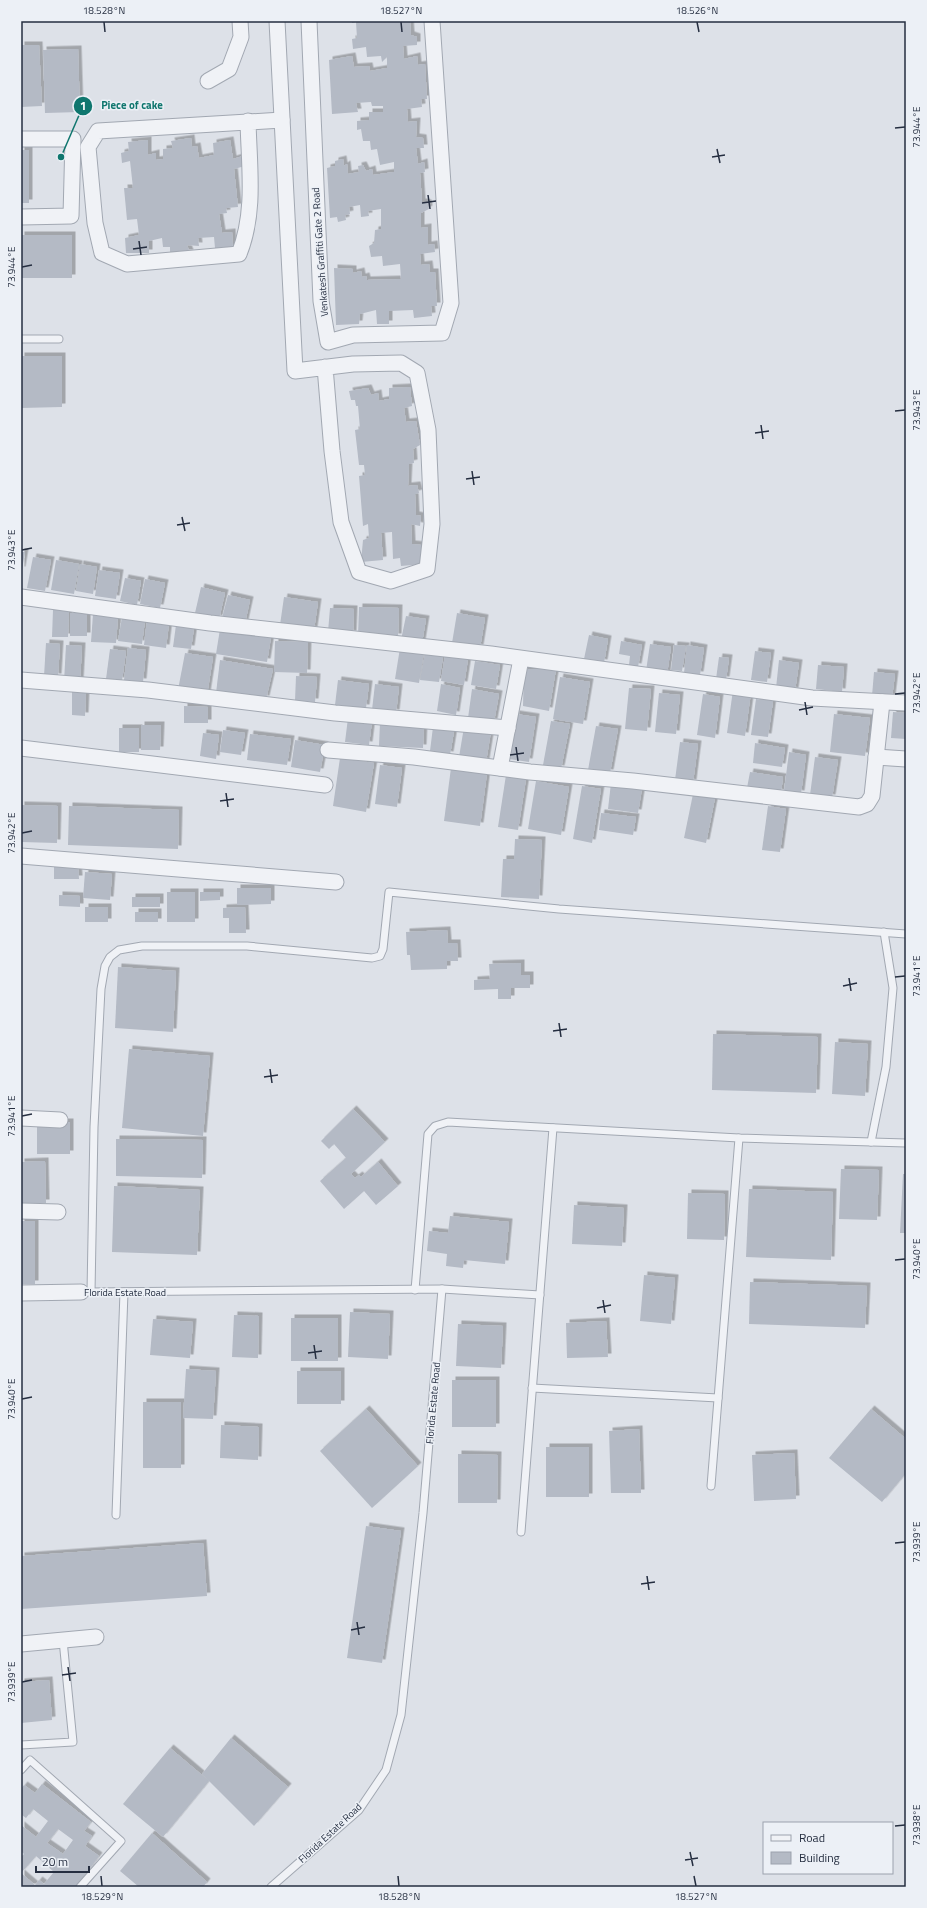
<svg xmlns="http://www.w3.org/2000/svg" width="927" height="1908" viewBox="0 0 927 1908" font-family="'Titillium Web',sans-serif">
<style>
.building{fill:#b4bac5;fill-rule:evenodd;filter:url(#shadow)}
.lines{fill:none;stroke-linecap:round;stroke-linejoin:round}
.service-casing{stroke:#a2a8b2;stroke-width:9}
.minor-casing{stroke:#a2a8b2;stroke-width:17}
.service{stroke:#f0f2f6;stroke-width:7}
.minor{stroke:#f0f2f6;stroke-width:15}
.ticks{fill:none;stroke:#252e40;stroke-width:1.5}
.labels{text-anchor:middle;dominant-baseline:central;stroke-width:3;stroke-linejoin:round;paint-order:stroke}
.street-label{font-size:10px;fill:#252e40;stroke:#ecf0f6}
.leader{fill:none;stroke:#0f766e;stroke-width:1.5}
.callout-dot{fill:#0f766e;stroke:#ecf0f6;stroke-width:1.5}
.mark-label{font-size:12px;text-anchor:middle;font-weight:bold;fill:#fff}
.callout-label{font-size:11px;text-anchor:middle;font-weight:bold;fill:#0f766e;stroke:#ecf0f6;stroke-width:3;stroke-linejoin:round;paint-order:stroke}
.neatline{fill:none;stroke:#252e40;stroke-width:1.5}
.ticks-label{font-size:10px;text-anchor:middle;fill:#252e40}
</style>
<defs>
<filter id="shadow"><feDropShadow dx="3.5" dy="-3.5" stdDeviation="0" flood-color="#0004"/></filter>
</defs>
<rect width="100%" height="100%" fill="#dde1e8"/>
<!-- building -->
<g class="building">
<path d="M352,21H410L411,35L417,37V45L403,46L404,59L417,56L418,65L425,64L427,99H421L422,107L407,109L408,122L417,121L416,137L423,138L424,148H416L418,164L424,162L425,172L420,173L422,202L428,203L429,209L421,213V228L428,227V245L434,244L435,252L420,254L421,265L429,264L430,272H435L437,306H431L432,316L414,318L413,310L389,311V324H377L376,310L360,314L359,324L336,325L334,268L353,269V273L361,271L362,277L366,276L367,280L401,279L400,264L383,266L382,256L371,257L369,246L374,243L375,230L381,229V209L368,211L369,216L361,217L360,205L349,207L350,214L345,215L346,220L338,222L337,217L330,218L327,168L335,166V161L343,159L344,166L347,164L348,174L359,172L358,166L363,165L366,171L372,169L373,175L394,172V162L380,165L377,149L371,150L370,141H363L361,129L357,130V121L369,120V112H383V106H372L371,102L356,103L358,112L332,114L329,60L352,56L354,67L369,66L370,71L387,68V57L382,62L381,56L367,57L366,47L353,49L352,39L357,38L356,22L352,23Z"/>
<path d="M21,45H39L42,106L21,107Z"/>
<path d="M78,49L80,112L45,113L43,50Z"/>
<path d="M191,138L192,147L197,146L199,158L214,155L213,143L230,140L233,159L243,156L245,166L234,169L238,207L226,208L227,213L219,214L222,233L232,232L233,249L215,248L214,237L198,238L199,246L187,245L190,253H170V247H163L162,238L149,241V253H126L125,238L139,235L137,219L127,220L124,188H133L130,161L122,163L121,153L129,151L128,142L148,140V155L156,153V160L163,159V149L173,148L171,141Z"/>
<rect x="21" y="150" width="8" height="53"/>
<rect x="21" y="235" width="51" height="43"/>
<path d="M21,356H62V407L21,408Z"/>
<path d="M410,387L412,406L404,408L406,422L416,421L420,445L413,449L414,463L409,464L408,486L417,485L419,493L415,494L416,515L421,516L420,526L411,524L412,544L421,545L423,564L401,566L400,558L393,559L392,532L381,533L383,560L361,562L363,540L369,538L368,524L363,526L359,476L365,475L364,465H359L355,430L360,429L358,406H356L355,400H351L349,391L368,388L371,395L378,393L379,401L389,399V388Z"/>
<path d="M21,552H25L22,570H21Z"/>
<path d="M33,557L51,560L45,591L27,588Z"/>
<path d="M56,560L79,564L74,594L51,590Z"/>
<path d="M80,564L97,567L93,594L76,591Z"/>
<path d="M99,570L120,573L116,599L95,596Z"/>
<path d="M125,578L141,581L137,605L120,601Z"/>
<path d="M145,579L165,583L160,608L140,604Z"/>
<path d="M201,587L225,593L219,619L195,613Z"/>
<path d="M228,595L250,600L245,623L222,618Z"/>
<path d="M284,597L318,602L314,630L280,625Z"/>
<path d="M359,607L399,608L398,637L358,636Z"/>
<path d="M330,608L354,609L353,634L328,632Z"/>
<path d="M53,610H69L68,637H52Z"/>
<rect x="70" y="613" width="17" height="23"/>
<path d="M457,613L485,618L480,648L452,643Z"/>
<path d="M93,614L118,616L116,643L91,642Z"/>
<path d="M406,616L426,619L422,643L401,640Z"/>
<path d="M122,617L145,620L142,644L118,641Z"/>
<path d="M147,620L169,623L166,648L144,645Z"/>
<path d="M176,625L194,628L191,649L173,647Z"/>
<path d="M220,629L271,637L267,662L216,654Z"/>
<path d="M589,635L608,639L604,663L584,659Z"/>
<path d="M275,641L308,642L307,673L274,672Z"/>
<path d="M621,641L642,645L638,667L629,665L630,656L619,654Z"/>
<path d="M46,643L60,644L58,677L44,676Z"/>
<path d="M650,644L671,647L667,674L646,671Z"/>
<path d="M66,645L82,646L80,683L64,682Z"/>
<path d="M674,645L686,646L682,671L671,670Z"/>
<path d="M687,645L704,648L700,675L684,673Z"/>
<path d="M128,648L146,650L143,682L124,680Z"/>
<path d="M400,648L424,652L419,683L395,679Z"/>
<path d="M110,649L126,651L122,681L106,679Z"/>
<path d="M755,651L771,653L767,682L751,680Z"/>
<path d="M185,653L213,657L207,695L178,690Z"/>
<path d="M425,654L443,657L439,682L420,680Z"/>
<path d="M445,655L468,659L464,685L441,681Z"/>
<path d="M719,657L729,658L726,680L716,679Z"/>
<path d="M220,660L273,669L266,699L216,693Z"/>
<path d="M779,660L799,663L795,691L776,688Z"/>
<path d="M475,661L500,665L496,689L471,685Z"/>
<path d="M818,665L844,667L842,692L816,689Z"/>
<path d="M524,669H556L549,711L523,706Z"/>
<path d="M874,672L895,674L892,698L872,696Z"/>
<path d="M296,676L317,677L315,702L295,701Z"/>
<path d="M560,677L590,682L583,724L553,719Z"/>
<path d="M338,680L369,684L366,708L335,705Z"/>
<path d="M375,684L399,687L396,713L372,710Z"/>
<path d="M441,684L460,688L456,715L437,711Z"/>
<path d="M629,688L651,689L647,731L625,729Z"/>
<path d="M472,689L499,694L494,722L468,718Z"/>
<path d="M733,690L751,692L745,736L727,733Z"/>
<path d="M72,691L86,692L85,716L72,715Z"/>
<path d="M659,693L680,695L676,734L655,732Z"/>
<path d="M703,694L720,697L715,738L697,735Z"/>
<path d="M756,699L773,701L768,737L751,735Z"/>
<path d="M184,706L208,707V723H184Z"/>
<path d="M893,712L906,713V739L891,738Z"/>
<path d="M516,714L536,717L529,762L509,759Z"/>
<path d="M834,714L870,718L865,756L830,752Z"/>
<path d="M348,718L372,721L369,745L345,742Z"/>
<path d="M551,721L570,724L561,769L543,765Z"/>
<path d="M380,722L424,724L423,748L379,746Z"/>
<path d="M141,725H161L160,750H141Z"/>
<path d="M596,726L618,729L610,773L588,770Z"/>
<path d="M433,727L454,731L450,755L430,751Z"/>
<path d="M464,727L491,731L486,762L459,757Z"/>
<rect x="119" y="728" width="20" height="24"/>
<path d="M223,730L245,733L241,755L220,752Z"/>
<path d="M203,733L219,735L216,759L200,756Z"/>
<path d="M250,734L291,739L287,765L247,760Z"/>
<path d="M295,740L325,745L320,772L291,767Z"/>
<path d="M680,742L698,744L693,783L675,780Z"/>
<path d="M755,743L785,748L782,767L753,763Z"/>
<path d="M789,752L806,755L801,794L784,791Z"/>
<path d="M815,757L838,760L832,798L810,795Z"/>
<path d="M340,758L374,763L366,812L333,806Z"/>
<path d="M380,765L402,768L397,807L375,804Z"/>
<path d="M451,768L487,773L480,826L444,821Z"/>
<path d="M750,772L783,777L781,793L747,788Z"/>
<path d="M506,775L526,779L518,830L498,827Z"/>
<path d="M536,781L569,787L561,835L528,829Z"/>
<path d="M611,783L642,788L638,813L608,809Z"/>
<path d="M582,786L601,789L592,843L573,839Z"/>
<path d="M693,794L715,798L706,843L684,838Z"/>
<path d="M21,805L58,806L57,843L21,842Z"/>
<path d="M69,806L179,810L178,849L68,845Z"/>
<path d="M768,806L786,809L780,852L762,850Z"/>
<path d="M601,813L636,817L633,835L599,830Z"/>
<path d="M515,839L542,840L539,899L501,897L503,859H514Z"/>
<path d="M54,865H78L79,879H54Z"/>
<path d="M85,872L112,874L110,900L83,898Z"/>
<path d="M237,888H271V904L237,905Z"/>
<rect x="167" y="892" width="28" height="30"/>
<path d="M200,892H220V900L200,901Z"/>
<path d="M59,895L80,896V907L59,906Z"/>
<rect x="132" y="897" width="28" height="10"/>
<rect x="85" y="907" width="23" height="15"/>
<path d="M245,907L246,933H229V918H223V908Z"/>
<rect x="135" y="912" width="23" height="10"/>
<path d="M447,930L448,943H457L458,961H447V969L411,970L410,955H407L406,932Z"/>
<path d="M521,963V975H530V988H511V999H498V989L474,990V980L490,979L489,964Z"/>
<path d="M118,967L176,971L173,1032L115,1028Z"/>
<path d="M713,1034L818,1037L816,1093L712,1090Z"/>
<path d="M835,1042L868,1044L865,1096L832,1094Z"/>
<path d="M129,1049L210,1056L203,1136L122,1128Z"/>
<path d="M353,1109L385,1142L351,1174L355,1178L359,1175L361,1177L378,1162L398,1186L376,1205L364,1191L344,1209L320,1181L346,1158L334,1144L329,1149L321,1141Z"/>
<rect x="37" y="1122" width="33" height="32"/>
<path d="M116,1139L203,1140L202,1178L116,1176Z"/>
<path d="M45,1161L46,1203H21V1162Z"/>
<path d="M841,1169L879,1170L877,1220L839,1219Z"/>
<path d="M903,1174H906V1233H900Z"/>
<path d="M114,1186L200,1190L197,1255L112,1252Z"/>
<path d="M749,1189L833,1192L831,1260L746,1257Z"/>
<path d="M688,1193L725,1194L724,1240L687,1239Z"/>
<path d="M574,1205L624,1208L622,1246L572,1244Z"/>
<path d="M450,1216L509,1222L505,1264L464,1260L463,1268L446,1266L447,1254L427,1251L429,1231L448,1233Z"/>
<rect x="21" y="1221" width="14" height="63"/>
<path d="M644,1275L675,1278L671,1324L640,1321Z"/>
<path d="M750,1282L867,1286L865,1328L749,1324Z"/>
<path d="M350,1312L390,1314L388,1359L348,1357Z"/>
<path d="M234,1315L259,1316L258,1358L232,1357Z"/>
<rect x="291" y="1318" width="47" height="43"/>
<path d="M153,1319L193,1322L190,1358L150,1355Z"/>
<path d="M606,1321L608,1357L567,1358L566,1323Z"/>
<path d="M458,1324L503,1326L501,1368L456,1366Z"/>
<path d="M186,1369L216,1371L213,1419L183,1418Z"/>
<rect x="297" y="1371" width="44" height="33"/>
<rect x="452" y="1380" width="44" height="47"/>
<rect x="143" y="1402" width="38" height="66"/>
<path d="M366,1409L418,1466L372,1508L320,1451Z"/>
<path d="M871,1409L906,1439V1473L882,1502L829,1458Z"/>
<path d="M221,1425L259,1427L258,1460L220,1458Z"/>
<path d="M639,1429L641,1493H611L609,1431Z"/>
<rect x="546" y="1447" width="43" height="50"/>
<path d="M794,1453L796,1499L754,1501L752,1455Z"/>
<path d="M458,1454L498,1455L497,1503H458Z"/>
<path d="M366,1526L401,1531L382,1663L347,1658Z"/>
<path d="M203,1543L207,1596L21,1609V1556Z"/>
<path d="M49,1680L52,1720L21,1723V1682Z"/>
<path d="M231,1738L288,1787L254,1826L202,1774Z"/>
<path d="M170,1748L209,1781L163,1837L123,1804Z"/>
<path d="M42,1784L91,1822L84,1831L92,1836L85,1846L99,1856L76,1887H21V1873L35,1885L39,1880L44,1884L54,1872L36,1856L21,1873V1857L24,1854L21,1851V1825L36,1837L48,1821L33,1809L26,1818L22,1815L21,1816V1789L24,1785L35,1793ZM58,1829L73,1840L63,1854L47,1843Z"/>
<path d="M152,1833L207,1882L203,1887H139L120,1871Z"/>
</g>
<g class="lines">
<!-- service casing -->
<g class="service-casing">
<g id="service">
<path d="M21,339H59"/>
<path d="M871,1142L886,1067L893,988L884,932"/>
<path d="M415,1290L428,1134L435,1126L448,1122L739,1138L906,1143"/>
<path d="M88,1292L442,1289L540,1295"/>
<path d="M91,1292L94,1127L101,989L105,966L110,957L119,950L142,946H247L372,958L380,956L383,949L389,892L559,909L906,934"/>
<path d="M532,1388L718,1398"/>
<path d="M711,1486L739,1138"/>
<path d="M116,1515L124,1292"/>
<path d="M521,1532L553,1128"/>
<path d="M21,1745L73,1742L63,1640"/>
<path d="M21,1770L30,1760L121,1841L80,1887"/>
<path d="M271,1887L359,1810L386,1770L401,1715L423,1513L442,1289"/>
</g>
</g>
<!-- minor casing -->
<g class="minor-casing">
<g id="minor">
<path d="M277,21L295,371L353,364L401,363L417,373L428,430L432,524L427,569L391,581L359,572L341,522L332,451L325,367"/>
<path d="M309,21L321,301L328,342L353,335L442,333L451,303L432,21"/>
<path d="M208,81L229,69L241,37L240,21"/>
<path d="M248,121C249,166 256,212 239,254L127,264L102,253L95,223L88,147L98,131L282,120"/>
<path d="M21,139H73L71,216L21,217"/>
<path d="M21,597L210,623L491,654L812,698L906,703"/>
<path d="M21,680L148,690L335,713L508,728"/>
<path d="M21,748L325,785"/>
<path d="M328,750L414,757L530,772L633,781L859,807L867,804L872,796L882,702"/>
<path d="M876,757L906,759"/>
<path d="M500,768L521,659"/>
<path d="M21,856L336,882"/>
<path d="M21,1118L60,1120"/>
<path d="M21,1211L58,1212"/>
<path d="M21,1293L81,1292"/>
<path d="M21,1644L96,1637"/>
</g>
</g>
<!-- service -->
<use href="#service" class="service"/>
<!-- minor -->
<use href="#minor" class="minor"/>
</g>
<!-- ticks -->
<path class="ticks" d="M104,22L105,32M401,22L402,32M697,22L699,32M895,128L905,127M717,149L720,163M712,157L725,155M428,195L430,209M422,203L436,201M139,241L141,255M133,249L147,247M22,267L32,265M895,411L905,410M761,425L763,439M755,433L769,431M472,471L474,485M466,479L480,477M182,517L185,531M177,525L190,523M22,550L32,548M895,694L905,693M805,702L807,715M799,710L813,707M516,747L518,761M510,755L524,753M226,793L228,807M220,801L234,799M22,833L32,831M895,977L905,976M849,978L851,991M843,986L857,983M559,1023L561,1037M553,1031L567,1029M270,1069L272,1083M264,1077L278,1075M22,1116L32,1114M895,1260L905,1259M603,1300L605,1313M597,1308L611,1305M314,1345L316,1359M308,1353L322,1351M22,1399L32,1397M895,1543L905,1542M647,1576L649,1590M641,1584L655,1582M357,1622L359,1635M351,1630L365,1627M68,1667L70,1681M62,1675L76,1673M22,1682L32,1680M895,1826L905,1825M690,1852L693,1866M685,1860L698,1858M101,1876L102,1886M398,1876L399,1886M694,1876L696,1886"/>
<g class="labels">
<!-- street labels -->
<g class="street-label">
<text transform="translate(320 252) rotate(-94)">Venkatesh Graffiti Gate 2 Road</text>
<text x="125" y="1292">Florida Estate Road</text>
<text transform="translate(433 1403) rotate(-85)">Florida Estate Road</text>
<text transform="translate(330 1833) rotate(-43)">Florida Estate Road</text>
</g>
</g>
<!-- callouts -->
<path class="leader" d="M61 157L83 106"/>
<g class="callout-dot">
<circle cx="61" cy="157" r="4"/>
<circle cx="83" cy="106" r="10"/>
</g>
<g class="mark-label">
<text x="83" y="110">1</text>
</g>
<g class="callout-label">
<text x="132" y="109">Piece of cake</text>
</g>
<!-- border -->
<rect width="927" height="1908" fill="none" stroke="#ecf0f6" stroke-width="44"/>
<!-- legend -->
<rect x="763" y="1822" width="130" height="52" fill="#ecf0f6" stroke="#9ca2ad"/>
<rect x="771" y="1835" width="20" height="6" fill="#f0f2f6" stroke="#9ca2ad"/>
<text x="799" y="1842" font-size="12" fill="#252e40">Road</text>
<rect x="771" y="1852" width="20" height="12" fill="#b4bac5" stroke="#9ca2ad"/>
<text x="799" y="1862" font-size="12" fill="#252e40">Building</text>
<!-- scale -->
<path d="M36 1866v6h53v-6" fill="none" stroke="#252e40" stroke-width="2"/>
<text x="42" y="1866" font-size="12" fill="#252e40" stroke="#ecf0f6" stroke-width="3" paint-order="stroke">20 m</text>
<rect x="22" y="22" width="883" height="1864" class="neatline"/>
<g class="ticks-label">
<text x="104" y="14">18.528°N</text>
<text x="401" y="14">18.527°N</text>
<text x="697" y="14">18.526°N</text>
<text transform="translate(916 127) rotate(-90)" y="4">73.944°E</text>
<text transform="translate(11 267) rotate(-90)" y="4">73.944°E</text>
<text transform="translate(916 410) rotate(-90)" y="4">73.943°E</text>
<text transform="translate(11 550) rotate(-90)" y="4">73.943°E</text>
<text transform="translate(916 693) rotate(-90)" y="4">73.942°E</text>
<text transform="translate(11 833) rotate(-90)" y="4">73.942°E</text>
<text transform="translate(916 976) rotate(-90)" y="4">73.941°E</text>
<text transform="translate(11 1116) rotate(-90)" y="4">73.941°E</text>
<text transform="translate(916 1259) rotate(-90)" y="4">73.940°E</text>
<text transform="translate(11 1399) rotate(-90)" y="4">73.940°E</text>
<text transform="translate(916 1542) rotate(-90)" y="4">73.939°E</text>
<text transform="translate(11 1682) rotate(-90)" y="4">73.939°E</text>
<text transform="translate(916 1825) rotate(-90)" y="4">73.938°E</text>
<text x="102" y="1900">18.529°N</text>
<text x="399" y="1900">18.528°N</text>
<text x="696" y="1900">18.527°N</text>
</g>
</svg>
